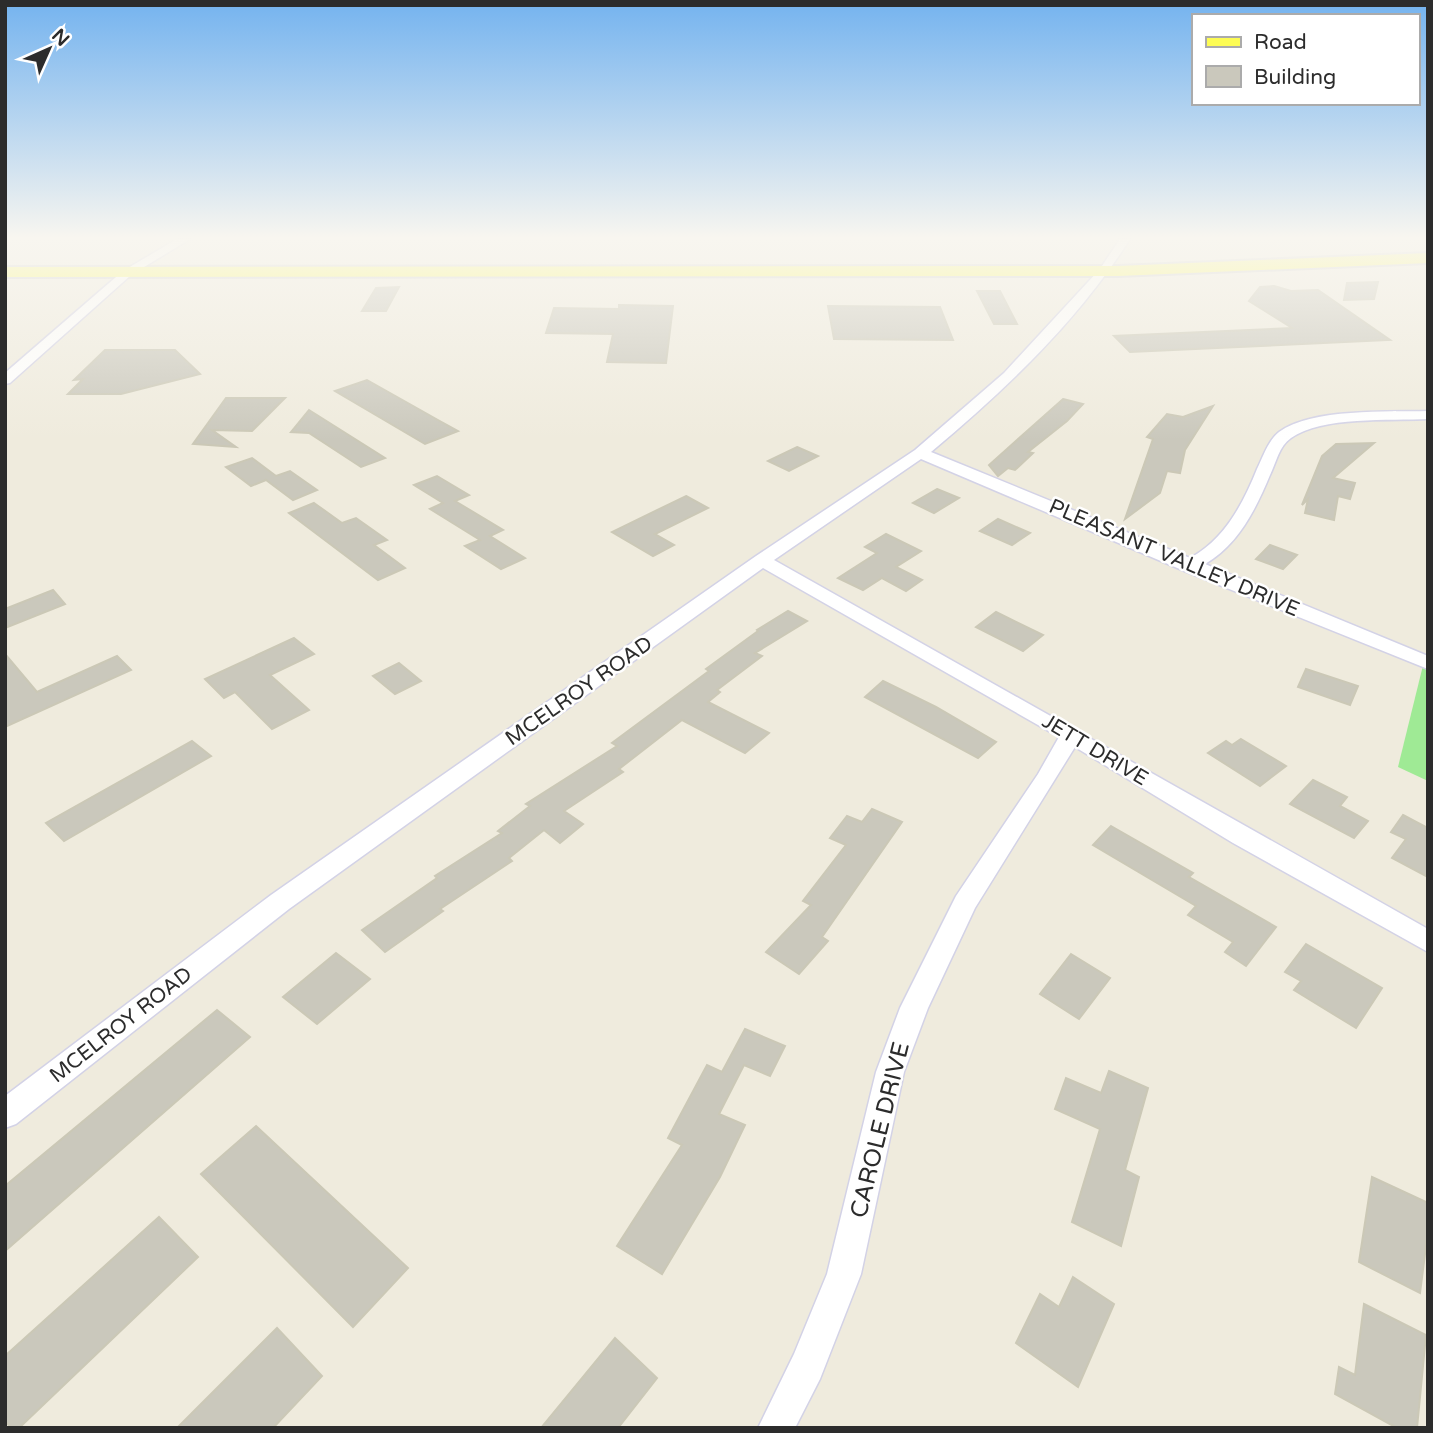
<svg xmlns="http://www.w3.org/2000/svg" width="1433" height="1433" viewBox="0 0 1433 1433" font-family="'Varela Round',sans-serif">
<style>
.green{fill:#9fea95}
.building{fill:#cac8bc;stroke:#cbc8b6;stroke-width:2}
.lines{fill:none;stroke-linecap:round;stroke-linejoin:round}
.street-casing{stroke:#d3d2e6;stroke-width:3}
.primary-casing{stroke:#ccc;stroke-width:4}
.street{fill:#fff;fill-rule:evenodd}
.primary{fill:#fdfc54;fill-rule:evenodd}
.labels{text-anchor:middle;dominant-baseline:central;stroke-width:5;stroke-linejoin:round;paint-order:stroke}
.street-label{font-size:21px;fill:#2c2c2c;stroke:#fff}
.near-street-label{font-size:24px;fill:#2c2c2c;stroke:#fff}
</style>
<rect width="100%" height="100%" fill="#efebdd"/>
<!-- green -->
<path class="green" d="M1428,645V781L1398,767Z"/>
<!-- building -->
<g class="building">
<path d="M1378,282L1374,299L1344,300L1347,283Z"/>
<path d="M1274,286L1291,291L1318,290L1390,340L1130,352L1114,336L1292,328L1249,301L1260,287Z"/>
<path d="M399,287L386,311H362L376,288Z"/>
<path d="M977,291H1000L1017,324H994Z"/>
<path d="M619,305L673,306L666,363L607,362L613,334L546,333L554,308L619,309Z"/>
<path d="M828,306L940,307L953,340L834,339Z"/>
<path d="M105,350H175L200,374L121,394H68L83,379L74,380Z"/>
<path d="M367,380L438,420L458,431L425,444L335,391Z"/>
<path d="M226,398H285L252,431L212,430L236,447L193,444Z"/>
<path d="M1063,399L1083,404L1067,421L1028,452L1033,453L1015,470L1008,468L998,476L989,465Z"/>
<path d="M1213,406L1185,450L1180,473L1167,471L1160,493L1125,519L1153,439L1147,437L1167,414L1183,417Z"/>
<path d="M309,410L385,458L361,467L309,433L291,432Z"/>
<path d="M1374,443L1333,478L1355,483L1350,499L1338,496L1334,520L1305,513L1308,499L1302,505L1322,456L1336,444Z"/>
<path d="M797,447L818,456L789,471L768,461Z"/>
<path d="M252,458L276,476L290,471L317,490L293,500L266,480L251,486L226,467Z"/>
<path d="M437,476L469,495L455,501L503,530L490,536L525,558L501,569L465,546L480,540L430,509L443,503L414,485Z"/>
<path d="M937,489L959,498L934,513L913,503Z"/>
<path d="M686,496L708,508L655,534L674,545L653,556L612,532Z"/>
<path d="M314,503L342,523L356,518L387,540L374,545L405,568L378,580L289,513Z"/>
<path d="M998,519L1030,533L1012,545L980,531Z"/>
<path d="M886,534L921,551L896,567L922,580L906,591L882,578L863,590L838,578L877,553L865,547Z"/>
<path d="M1270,545L1297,555L1283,569L1256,559Z"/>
<path d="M53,590L65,604L5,628V609Z"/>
<path d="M788,611L807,621L755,653L762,656L717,690L720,692L708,702L769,733L745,753L682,720L619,769L623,772L564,811L583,824L560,843L544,830L509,858L512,861L440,909L443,911L385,952L362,930L437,878L435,876L502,833L498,831L530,806L526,804L617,746L612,743L709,671L706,669L758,631L757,630Z"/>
<path d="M996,612L1043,635L1023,651L976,627Z"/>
<path d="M294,638L314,654L270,675L309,710L272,729L235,692L224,698L205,679Z"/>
<path d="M5,654L37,692L117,656L131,670L5,727Z"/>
<path d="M399,663L421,681L395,694L373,676Z"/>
<path d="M1306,669L1358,686L1350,705L1298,687Z"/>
<path d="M883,681L936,707L996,742L978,758L865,697Z"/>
<path d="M1241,739L1286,766L1260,786L1208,753L1226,741L1232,745Z"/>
<path d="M192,741L211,756L64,841L46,823Z"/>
<path d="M1313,780L1347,797L1340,806L1368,821L1354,838L1290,804Z"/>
<path d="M872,809L902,822L822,937L828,941L799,974L766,952L811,905L803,901L846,845L830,838L847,816L862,822Z"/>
<path d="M1403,815L1428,828V877L1392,858L1406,839L1391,832Z"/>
<path d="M1111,826L1193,873L1189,877L1276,927L1246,966L1225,952L1233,942L1188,915L1196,906L1093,845Z"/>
<path d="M1306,944L1382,988L1356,1028L1294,990L1301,981L1285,972Z"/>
<path d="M336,953L370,979L317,1024L283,997Z"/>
<path d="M1071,954L1110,978L1079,1019L1040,994Z"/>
<path d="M217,1010L250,1037L5,1251V1186Z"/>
<path d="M745,1029L785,1046L770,1076L744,1065L719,1114L745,1125L720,1177L662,1274L617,1246L682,1145L668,1138L707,1065L722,1072Z"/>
<path d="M1109,1071L1148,1088L1125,1170L1139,1177L1121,1246L1072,1222L1100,1129L1055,1109L1066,1078L1101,1093Z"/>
<path d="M256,1126L408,1268L353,1327L201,1174Z"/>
<path d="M1372,1177L1428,1203V1231L1420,1293L1359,1262Z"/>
<path d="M159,1217L198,1257L19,1428H11L5,1421V1356Z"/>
<path d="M1073,1277L1114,1304L1078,1387L1016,1343L1040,1294L1059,1307Z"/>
<path d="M1364,1304L1426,1335L1417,1428H1397L1335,1394L1339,1367L1355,1375Z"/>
<path d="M277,1328L322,1376L273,1428H177Z"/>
<path d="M615,1338L657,1378L618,1428H541Z"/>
</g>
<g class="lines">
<!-- street casing -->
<g class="street-casing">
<g id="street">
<path d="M177,239H190L131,275L10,383L5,384V373L123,271Z"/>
<path d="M1120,239H1130C1078,321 1005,390 931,452L1190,558C1224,540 1243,504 1257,469C1263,457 1268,441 1279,432C1312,408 1388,412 1428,411V419C1390,421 1322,416 1291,438C1279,446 1276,463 1270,475C1256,509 1238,545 1205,564L1428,656V669L1182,570L921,459L774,560L1428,929V952L1233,843L1075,747L975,908L928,1008L904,1072L861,1274L820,1379L795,1428H758L794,1354L827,1274L876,1072L900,1008L956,896L1038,774L1059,737L763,568L289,909L16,1124L5,1128V1096L271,895L756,556L915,450L1004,373L1100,269Z"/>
</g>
</g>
<!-- primary casing -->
<g class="primary-casing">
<path id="primary" d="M1428,253V263L1118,276L5,277V267L1118,266Z"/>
</g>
<!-- street -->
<use href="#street" class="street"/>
<!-- primary -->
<use href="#primary" class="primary"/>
</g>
<!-- sky -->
<linearGradient id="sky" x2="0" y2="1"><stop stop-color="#74b3ef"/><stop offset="0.54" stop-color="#f8f6f0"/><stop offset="1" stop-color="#f8f6f0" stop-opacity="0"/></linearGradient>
<rect width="1433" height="440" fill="url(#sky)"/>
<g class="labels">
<!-- street labels -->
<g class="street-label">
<text transform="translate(1174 558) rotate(23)">PLEASANT VALLEY DRIVE</text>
<text transform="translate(579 691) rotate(-35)">MCELROY ROAD</text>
<text transform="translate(1095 750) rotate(31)">JETT DRIVE</text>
<text transform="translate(121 1025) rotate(-38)">MCELROY ROAD</text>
</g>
<!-- near-street labels -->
<g class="near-street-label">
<text transform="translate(880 1130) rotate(-76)">CAROLE DRIVE</text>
</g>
</g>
<!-- border -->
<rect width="1433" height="1433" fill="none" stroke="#2c2c2c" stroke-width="14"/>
<!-- legend -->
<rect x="1192" y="14" width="228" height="91" fill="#ffffff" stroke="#ababab" stroke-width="2"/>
<rect x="1206" y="37" width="35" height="10" fill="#fdfc54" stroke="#ababab" stroke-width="2"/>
<text x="1254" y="49" font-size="21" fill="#2c2c2c">Road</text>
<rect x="1206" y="66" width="35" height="21" fill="#cac8bc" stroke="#ababab" stroke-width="2"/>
<text x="1254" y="84" font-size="21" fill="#2c2c2c">Building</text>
<!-- north arrow -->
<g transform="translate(49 49) rotate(45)" stroke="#ffffff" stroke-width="5" paint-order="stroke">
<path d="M0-5L12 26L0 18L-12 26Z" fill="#2c2c2c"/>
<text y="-10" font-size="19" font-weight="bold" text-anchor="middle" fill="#2c2c2c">N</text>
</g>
</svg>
